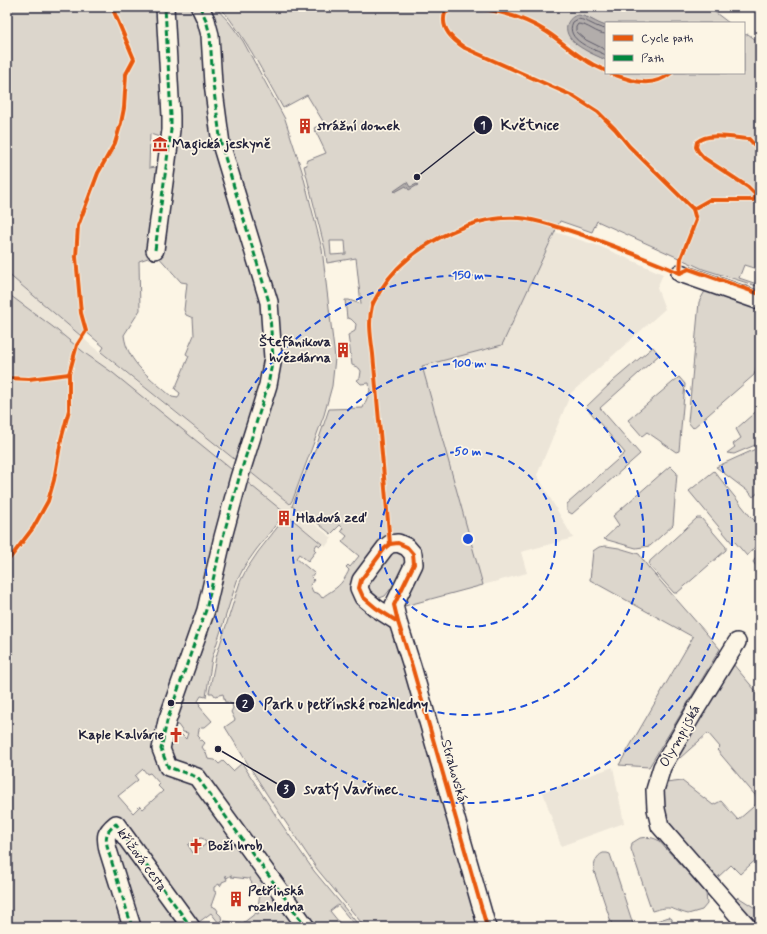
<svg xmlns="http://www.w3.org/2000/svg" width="767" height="934" viewBox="0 0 767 934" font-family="Mynerve,sans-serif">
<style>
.built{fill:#ece5d8}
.green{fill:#dcd6cc;stroke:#7f7c84;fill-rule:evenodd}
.water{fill:#b2adab;stroke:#78757e}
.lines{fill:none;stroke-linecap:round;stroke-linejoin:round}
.shore{stroke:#5c5a68;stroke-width:1}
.minor-casing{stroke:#22223b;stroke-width:20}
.minor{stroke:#fcf5e5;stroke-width:17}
.quiet{stroke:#00873e;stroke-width:3;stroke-dasharray:6 3;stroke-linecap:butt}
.cycleway-casing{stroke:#fcf5e5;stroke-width:6}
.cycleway{stroke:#e8590c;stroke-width:4}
.ring{fill:none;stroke:#1d4ed8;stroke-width:2;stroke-dasharray:7 5}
.labels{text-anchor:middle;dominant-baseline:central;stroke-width:3.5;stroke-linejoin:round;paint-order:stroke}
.poi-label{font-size:14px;font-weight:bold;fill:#22223b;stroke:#fcf5e5;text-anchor:start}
.street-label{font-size:14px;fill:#22223b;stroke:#fcf5e5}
.centre{fill:#1d4ed8;stroke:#fcf5e5;stroke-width:2}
.ring-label{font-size:12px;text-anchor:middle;font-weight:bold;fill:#1d4ed8;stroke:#fcf5e5;stroke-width:3.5;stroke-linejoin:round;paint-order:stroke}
.leader{fill:none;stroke:#22223b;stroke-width:1.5}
.callout-dot{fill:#22223b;stroke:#fcf5e5;stroke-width:1.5}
.mark-label{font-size:12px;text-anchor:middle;font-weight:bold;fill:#fff}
.callout-label{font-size:15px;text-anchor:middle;font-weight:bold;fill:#22223b;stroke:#fcf5e5;stroke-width:3.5;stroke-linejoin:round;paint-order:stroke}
</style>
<rect width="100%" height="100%" fill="#fcf5e5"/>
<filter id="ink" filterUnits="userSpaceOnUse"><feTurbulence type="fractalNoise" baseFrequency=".025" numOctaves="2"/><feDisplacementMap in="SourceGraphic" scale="8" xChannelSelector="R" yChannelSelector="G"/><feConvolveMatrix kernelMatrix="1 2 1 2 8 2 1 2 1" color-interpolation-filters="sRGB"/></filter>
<g filter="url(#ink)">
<!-- built -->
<g class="built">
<path d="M555,232L599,246L663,274L657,288L665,309L571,393L537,475L573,538L521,552L527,573L483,585L422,366L502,344Z"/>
<path d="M7,273L92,346L332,538L326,546L53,327L7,293Z"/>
<path d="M613,767L624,823L561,846L543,792Z"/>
</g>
<!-- green -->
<g class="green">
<path d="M7,7H215L229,22L243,41L285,119L302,171L322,249L335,358L332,386L324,415L293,499L290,504L101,352L104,347L85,331L81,336L7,273ZM150,134L163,138V166L149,168ZM157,255L181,282L187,283L184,310L186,315L193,318L194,335L186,354L189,356L175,389L180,393L178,398L172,397C152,379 127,363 124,335L140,310L139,261Z"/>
<path d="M220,7H712L714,8L712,10L729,23H606V26L599,24L587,17L575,43L589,52L606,60V73H744V34L746,35L748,34L760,43V270L744,265L739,278L760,285V287L703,269L597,221L592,232L560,221L502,345L422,366L483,585L401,607L419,563L386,541L359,604L392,630L397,636L481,927H365L317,869L266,793L225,727L235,720L231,712L233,708L232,704L228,702H225L223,694L215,696L213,693H209L216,657L240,582L246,570L258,552L287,515L322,544L320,546L317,544L314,549L316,551L308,561L299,554L296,558L314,573L311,577L314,580L310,585L313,592L319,594L322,598C326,594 329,593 333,590C341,585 346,577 349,570L346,567L348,565L350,567L359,556L342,542L347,536L341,531L343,528L340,525L331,534L310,517L308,519L292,506L316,447L329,409L363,408L370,391L369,383L361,384L357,380L360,378L361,371L359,368L352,365L348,335L355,331L356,324L351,319L347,318L345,300H349L361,304L356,258L327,263L325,249L304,166L307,165L306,161L326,153L314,128L324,123L307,95L283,108C263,73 246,37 220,7ZM330,241H345L346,254L331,255Z"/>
<path d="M705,291L753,307L760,314V356L754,375L693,428L688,422L699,302Z"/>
<path d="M7,293L53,327L86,354L113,373L285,513L256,550L244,567L237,581L212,658L206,697L201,696L198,701L200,705L199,706L212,721L205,727H201L199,729L198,736L200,738L199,740L200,741L202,740L205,743L202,747L206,753L208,759L215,760L219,764L223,761L233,771L242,763L278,819L314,871L357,923L359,922L362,927H351L354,924L338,905L330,911L343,927H222L211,913L195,925L196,927H7ZM176,725H178L183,732L188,733L186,739L181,734L174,739L169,731ZM143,769L147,774L150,773L160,784L158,786L163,791L143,809L140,806L133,813L118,796L138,780L135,776ZM201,838L204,839L206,842L205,845L193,853L188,845L197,839ZM225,875L227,878L231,875V877L248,879L249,878H250V880L259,894L261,893L262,895H260L257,911L259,912L258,914L256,913L243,923L244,925H242L241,923L224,921L223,922H222L221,916L217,912L218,911L216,908L211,906L216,892L214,891V887L219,884L220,886L222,883V882L227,880Z"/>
<path d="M653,347L659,355L600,408L640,454L572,514L567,511V504L625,453L586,407L613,381Z"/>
<path d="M679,377L685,384L679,451L676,452L647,432L642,436L628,420Z"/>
<path d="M760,408V443L734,454L727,453L735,447L733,444L741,438L736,429Z"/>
<path d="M760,447V491L753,497L750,493L716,467Z"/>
<path d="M670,466L677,473L673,525L650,546L636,548L604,539L619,525L613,516Z"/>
<path d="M714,471L750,516L760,526V541L747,556L735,542L733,544L689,491Z"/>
<path d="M697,518H701L726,547V550L677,593H674L649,565L650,561Z"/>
<path d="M606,546L619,548L639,554L648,567L720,649L649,767L619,765L693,637L590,580L593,551L599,547Z"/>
<path d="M391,551L405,552L407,568L385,596L377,599L369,597L367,582Z"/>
<path d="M760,552V571L753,562Z"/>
<path d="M733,664L760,696V856L740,874L731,865L717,878L666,820L662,788L666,783L682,781L713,805L721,801L738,820L760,801L717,750L720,747L708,733L680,758L677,755Z"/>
<path d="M640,838C647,837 654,837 659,841L706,893L707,904L702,910L688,914C669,909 673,905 652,911L631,849L632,843Z"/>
<path d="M603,853H607L610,854L634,927H613L612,925L594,871C594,863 596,856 603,853Z"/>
<path d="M738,897L760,911V927L735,900Z"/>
<path d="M669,917L672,919V921L653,927H638Z"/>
</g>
<!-- water -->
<g class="water">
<path d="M578,15C588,16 596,23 606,26V60C593,54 563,43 567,25C569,19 573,16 578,15Z"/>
<path d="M407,182L410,187L417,184L418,185L409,190L406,186L395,192L394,191Z"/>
</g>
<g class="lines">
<!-- shore -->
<g class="shore">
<path d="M606,29C596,28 588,20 578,19L573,22C564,40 593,49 606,55"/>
<path d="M606,34C596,34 588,24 578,24L576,27V31L586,40L606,50"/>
</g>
<!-- minor casing -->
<g class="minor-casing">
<g id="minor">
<path d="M200,7L206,20L210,35L213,84L221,144L269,302L273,358L268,385L239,478L223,537L206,610L167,721L161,749L168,767L197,777L306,927"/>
<path d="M155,250L171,130V116L165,7"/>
<path d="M680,273L760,301"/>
<path d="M398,622L376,608L363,597L359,588L361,580L385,548L390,544L398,543L407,547L413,554L414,564L394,605L398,622L412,666L487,927"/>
<path d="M737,642L694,712L662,767L655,790L656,809L660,826L748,927"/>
<path d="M132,927L108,850C105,836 105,833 116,824L191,927"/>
</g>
</g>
<!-- minor -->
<use href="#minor" class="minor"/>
<!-- quiet -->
<g class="quiet">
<path d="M200,7L206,20L210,35L213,84L221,144L269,302L273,358L268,385L239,478L223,537L206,610L167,721L161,749L168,767L197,777L306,927"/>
<path d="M155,250L171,130V116L165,7"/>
<path d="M132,927L108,850C105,836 105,833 116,824L191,927"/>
</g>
<!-- cycleway casing -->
<g class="cycleway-casing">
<g id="cycleway">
<path d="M466,7L452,9L445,13C440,29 453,40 465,48L573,96L598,112L615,129L629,146L693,209L696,220L681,258L680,273"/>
<path d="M469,7C497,10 524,17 547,32C561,41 573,53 587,61C593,65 600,68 606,71"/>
<path d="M610,73C632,81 651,89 671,73"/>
<path d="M693,209L709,200H753L755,198V194L748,187L704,158L698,151L696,147L697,142C708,132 734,138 749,139L760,151"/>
<path d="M7,378L29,379L69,374"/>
<path d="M390,544L373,354C371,338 368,322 372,306C374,300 379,293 382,288C408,247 471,214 520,218C534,219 547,224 561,228C602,240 641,257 680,273L689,269L760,294"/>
<path d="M7,562L33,528L48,501L54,480L61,440L69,410V374L77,345L86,331L81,313L76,257L78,226L98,173L115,143L121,123L124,108L126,74L134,59L112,7"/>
<path d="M398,622L376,608L363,597L359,588L361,580L385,548L390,544L398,543L407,547L413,554L414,564L394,605L398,622L412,666L487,927"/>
</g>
</g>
<!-- cycleway -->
<use href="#cycleway" class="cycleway"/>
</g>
</g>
<!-- distance rings -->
<g class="ring">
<circle cx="468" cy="539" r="88"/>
<circle cx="468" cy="539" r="176"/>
<circle cx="468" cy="539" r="264"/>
</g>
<!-- icons -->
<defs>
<g id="building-bare" transform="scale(1.2)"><path d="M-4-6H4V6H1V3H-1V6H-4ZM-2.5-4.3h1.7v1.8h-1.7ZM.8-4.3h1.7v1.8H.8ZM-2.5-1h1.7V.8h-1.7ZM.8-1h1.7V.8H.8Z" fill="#c8321e" stroke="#fcf5e5" stroke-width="2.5" paint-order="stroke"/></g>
<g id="museum-bare" transform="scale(1.2)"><path d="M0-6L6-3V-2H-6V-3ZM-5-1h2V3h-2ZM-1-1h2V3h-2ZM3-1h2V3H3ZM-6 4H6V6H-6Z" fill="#c8321e" stroke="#fcf5e5" stroke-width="2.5" paint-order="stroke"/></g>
<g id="church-bare" transform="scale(1.2)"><path d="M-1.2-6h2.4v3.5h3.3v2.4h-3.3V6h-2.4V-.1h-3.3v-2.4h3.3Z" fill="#c8321e" stroke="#fcf5e5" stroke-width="2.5" paint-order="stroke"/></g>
</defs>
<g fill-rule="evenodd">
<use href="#building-bare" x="305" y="126"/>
<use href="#museum-bare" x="160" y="144"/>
<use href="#building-bare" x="343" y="350"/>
<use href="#building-bare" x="284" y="518"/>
<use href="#church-bare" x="176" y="735"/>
<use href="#church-bare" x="196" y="846"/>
<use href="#building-bare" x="236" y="899"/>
</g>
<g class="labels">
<!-- poi labels -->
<g class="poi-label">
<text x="317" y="126">strážní domek</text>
<text x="172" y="144">Magická jeskyně</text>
<text x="331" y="342" text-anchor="end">Štefánikova<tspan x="331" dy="16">hvězdárna</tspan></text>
<text x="296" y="518">Hladová zeď</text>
<text x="164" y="735" text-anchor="end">Kaple Kalvárie</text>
<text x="208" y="846">Boží hrob</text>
<text x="248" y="891">Petřínská<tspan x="248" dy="16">rozhledna</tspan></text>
</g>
<!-- street labels -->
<g class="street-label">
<text transform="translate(680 736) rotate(-61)">Olympijská</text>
<text transform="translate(454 771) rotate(74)">Strahovská</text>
<text transform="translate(142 860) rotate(54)">křížová cesta</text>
</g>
</g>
<circle cx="468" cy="539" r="6" class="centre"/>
<g class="ring-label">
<text x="468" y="279">150 m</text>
<text x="468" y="367">100 m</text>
<text x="468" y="455">50 m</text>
</g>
<!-- callouts -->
<path class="leader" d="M417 177L483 125M171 703L245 703M218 749L286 789"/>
<g class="callout-dot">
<circle cx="417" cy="177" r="4"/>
<circle cx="171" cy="703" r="4"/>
<circle cx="218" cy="749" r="4"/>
<circle cx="483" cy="125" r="10"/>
<circle cx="245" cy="703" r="10"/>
<circle cx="286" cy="789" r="10"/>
</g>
<g class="mark-label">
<text x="483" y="129">1</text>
<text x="245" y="708">2</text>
<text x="286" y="793">3</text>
</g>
<g class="callout-label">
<text x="530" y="130">Květnice</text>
<text x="346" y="709">Park u petřínské rozhledny</text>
<text x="351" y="794">svatý Vavřinec</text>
</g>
<!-- margin -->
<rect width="767" height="934" fill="none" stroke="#fcf5e5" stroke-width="24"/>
<rect x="12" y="12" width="743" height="910" fill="none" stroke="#22223b" stroke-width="1.5" filter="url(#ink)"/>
<!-- legend -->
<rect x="605" y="22" width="140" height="52" fill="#fcf5e5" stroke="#a5a1a1"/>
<rect x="613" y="35" width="20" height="6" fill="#e8590c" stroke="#a5a1a1"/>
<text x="641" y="42" font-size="12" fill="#22223b">Cycle path</text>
<rect x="613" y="55" width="20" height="6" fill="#00873e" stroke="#a5a1a1"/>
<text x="641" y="62" font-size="12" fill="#22223b">Path</text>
</svg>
